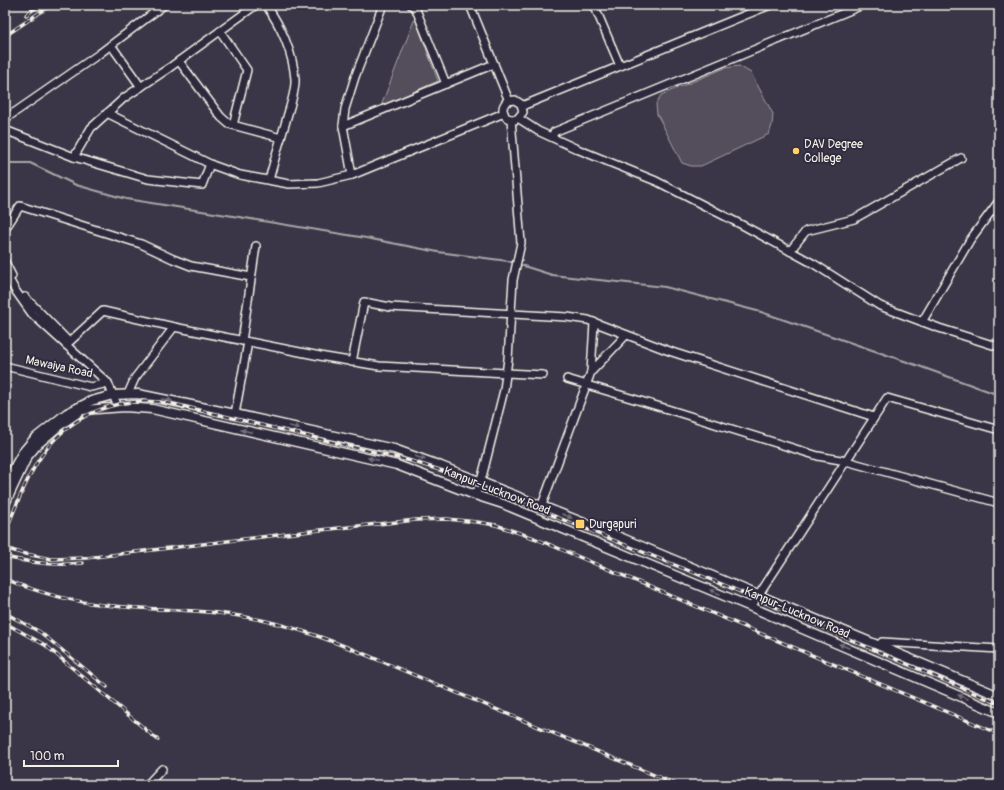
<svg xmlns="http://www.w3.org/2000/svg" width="1004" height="790" viewBox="0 0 1004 790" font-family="Pangolin,sans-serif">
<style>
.green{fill:#534e5c;stroke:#a4a0a2}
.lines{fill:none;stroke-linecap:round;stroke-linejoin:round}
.stream{stroke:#aaa6a7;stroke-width:2}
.minor-casing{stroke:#f4f1e8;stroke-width:10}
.major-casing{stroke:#f4f1e8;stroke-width:11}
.minor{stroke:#2f2a3d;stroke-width:7}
.major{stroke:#2f2a3d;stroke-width:8}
.rail-casing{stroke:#f4f1e8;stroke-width:3.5}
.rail{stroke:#2f2a3d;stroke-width:2;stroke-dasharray:6;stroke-linecap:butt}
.oneway{fill:#747079}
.poi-dot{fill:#ffd166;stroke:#2f2a3d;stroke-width:1.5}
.labels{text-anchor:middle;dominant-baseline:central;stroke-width:3.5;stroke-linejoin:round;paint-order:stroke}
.poi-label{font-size:12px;fill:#f4f1e8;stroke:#2f2a3d;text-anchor:start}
.street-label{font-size:12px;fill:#f4f1e8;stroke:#2f2a3d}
</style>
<rect width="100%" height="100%" fill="#3b3647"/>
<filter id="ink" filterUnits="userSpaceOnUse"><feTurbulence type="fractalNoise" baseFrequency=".025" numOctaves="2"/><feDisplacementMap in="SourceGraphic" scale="8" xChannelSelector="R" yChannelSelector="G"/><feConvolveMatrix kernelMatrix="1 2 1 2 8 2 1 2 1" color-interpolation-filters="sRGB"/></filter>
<g filter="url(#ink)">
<!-- green -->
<g class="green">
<path d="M415,18L438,81L381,106Z"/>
<path d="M739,66L751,73L773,114L772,125L769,134L701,166H691L682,163L657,114L656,104L661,95L725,68Z"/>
</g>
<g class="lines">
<!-- stream -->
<path class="stream" d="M5,163H30L76,185L126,199L233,216L366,238L438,252L508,261L552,275L665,287L761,312L916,365L999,395"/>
<!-- minor casing -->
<g class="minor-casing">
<g id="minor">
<path d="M266,5C281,26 293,53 295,79C296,91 289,109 286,121C280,141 274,161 269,180"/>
<path d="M411,5L415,7L446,84"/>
<path d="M470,5L509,101"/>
<path d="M594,5L620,66"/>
<path d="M220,31L247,70L233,125"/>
<path d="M111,45L141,87"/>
<path d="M179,61L221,117L229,124L281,138"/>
<path d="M522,106L770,5"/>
<path d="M107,113L212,165L240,175L289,184L318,183L352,175L504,113"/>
<path d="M518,118L523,112L521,104L515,100L507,101C501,107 502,113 507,118L515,120L518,118L538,131L577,149L656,181L746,227L814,264L880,306L939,328L999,347"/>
<path d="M5,119L99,54L164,5"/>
<path d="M343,126L494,64"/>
<path d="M5,130L74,157L148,179L202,185L210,164"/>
<path d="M552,137L554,132L863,5"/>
<path d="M74,157L91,128L124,98L169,68L256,5"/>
<path d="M352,175L343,126L345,109L355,77L383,5"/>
<path d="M5,229L20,206L141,244L173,259L191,266L251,277"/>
<path d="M790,251L806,231L854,219L961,158"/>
<path d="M5,262L12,276"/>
<path d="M5,272L15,290L32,314L108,383L118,407"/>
<path d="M25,297L68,341"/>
<path d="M922,322L970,240L999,201"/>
<path d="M242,341L256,246"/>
<path d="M66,345L103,311L174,327L325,357L379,366L543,375"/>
<path d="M352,362L364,302L390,307L567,317L588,320L672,352L874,417"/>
<path d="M5,366L91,387L108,383"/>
<path d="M591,372L626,335"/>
<path d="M567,379L664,408L818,456L846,461L999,503"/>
<path d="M128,394L135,378L174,327"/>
<path d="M235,414L248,342"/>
<path d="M475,495L481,481L504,390L508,359L513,280L521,243L511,119"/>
<path d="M542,505L591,372L594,323"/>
<path d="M751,607L887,398L999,430"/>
<path d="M879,645L882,642L999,649"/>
<path d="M147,785L162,769"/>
</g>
</g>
<!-- major casing -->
<g class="major-casing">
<g id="major">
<path d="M5,489L15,466L23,452L34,439L67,413L91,401L113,395L138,394L235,414L394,449L441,466L622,538L999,696"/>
<path d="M5,504L27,457L38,444L59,426L82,410L125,407L152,409L397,465L475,495L503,504L751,607L999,713"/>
</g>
</g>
<!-- minor -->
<use href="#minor" class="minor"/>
<!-- major -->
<use href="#major" class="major"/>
<!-- rail casing -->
<g class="rail-casing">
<g id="rail">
<path d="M26,15L39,5"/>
<path d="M5,36L51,5"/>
<path d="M5,533C15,509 24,483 38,461C68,413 120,394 174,404L411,461L443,471L729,587L999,704"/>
<path d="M5,548L21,553L51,559L86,558L311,531L416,520L447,519L477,522L496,525L534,538L999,734"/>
<path d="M5,557C31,563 57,566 83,563"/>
<path d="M5,579C39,593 77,603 114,606C153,610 193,609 233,615C285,622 334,641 383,662L678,785"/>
<path d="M5,613L40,632L107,687"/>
<path d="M5,623L45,645L158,740"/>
</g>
</g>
<!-- rail -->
<use href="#rail" class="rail"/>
</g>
<!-- one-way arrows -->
<defs><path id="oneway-solid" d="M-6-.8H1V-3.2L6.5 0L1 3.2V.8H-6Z"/></defs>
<g class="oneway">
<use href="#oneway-solid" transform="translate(167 400) rotate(11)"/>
<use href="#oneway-solid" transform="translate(294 427) rotate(12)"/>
<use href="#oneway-solid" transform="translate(246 431) rotate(-167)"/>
<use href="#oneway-solid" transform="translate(420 458) rotate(19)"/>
<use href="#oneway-solid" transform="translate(373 459) rotate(-167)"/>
<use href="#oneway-solid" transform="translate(567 516) rotate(22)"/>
<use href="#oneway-solid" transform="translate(715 592) rotate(-158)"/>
<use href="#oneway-solid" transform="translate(844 646) rotate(-157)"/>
<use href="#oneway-solid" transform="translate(963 697) rotate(-157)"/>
</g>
</g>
<!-- markers -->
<g class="poi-dot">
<circle cx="796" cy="151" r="4"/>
<rect x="575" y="519" width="10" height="10" rx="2"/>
</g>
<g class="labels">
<!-- poi labels -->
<g class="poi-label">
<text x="804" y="144">DAV Degree<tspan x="804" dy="14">College</tspan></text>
<text x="589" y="524">Durgapuri</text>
</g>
<!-- street labels -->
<g class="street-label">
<text transform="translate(59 367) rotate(12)">Mawaiya Road</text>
<text transform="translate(497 491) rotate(21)">Kanpur-Lucknow Road</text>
<text transform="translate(797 613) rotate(23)">Kanpur-Lucknow Road</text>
</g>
</g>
<!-- margin -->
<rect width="1004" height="790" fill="none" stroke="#2f2a3d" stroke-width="20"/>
<rect x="10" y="10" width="984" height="770" fill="none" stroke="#f4f1e8" stroke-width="1.5" filter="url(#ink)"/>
<!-- scale -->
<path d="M24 760v6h94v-6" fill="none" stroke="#f4f1e8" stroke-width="2"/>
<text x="30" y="760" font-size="12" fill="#f4f1e8" stroke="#2f2a3d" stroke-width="3" paint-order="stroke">100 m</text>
</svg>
